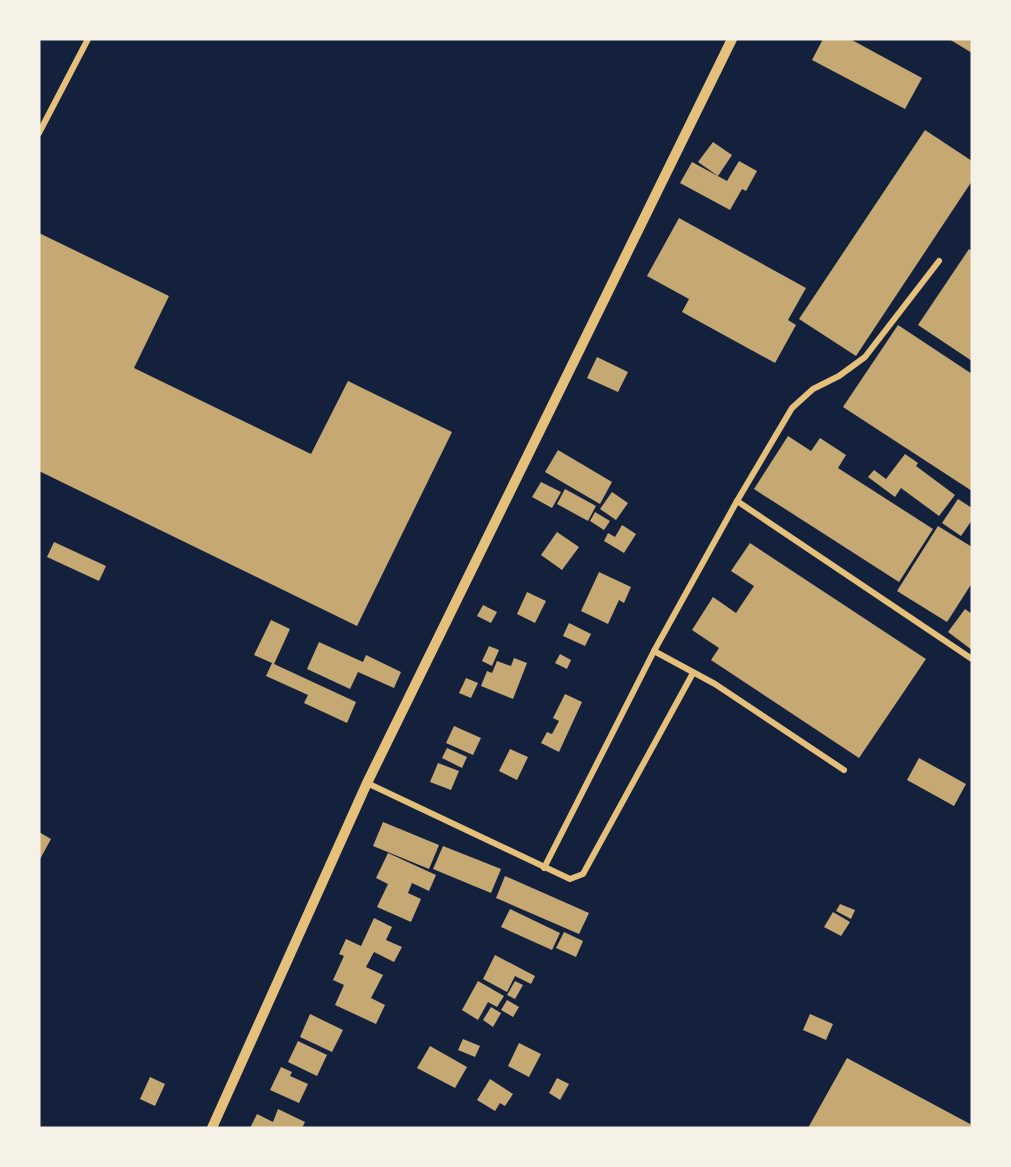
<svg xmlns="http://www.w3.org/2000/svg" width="1011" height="1167" viewBox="0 0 1011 1167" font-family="Raleway,sans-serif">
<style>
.building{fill:#c6a872}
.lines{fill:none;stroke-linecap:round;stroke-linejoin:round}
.minor{stroke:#e5c07b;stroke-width:6}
.tertiary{stroke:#e5c07b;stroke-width:10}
</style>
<rect width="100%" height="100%" fill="#14213d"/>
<!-- building -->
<g class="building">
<path d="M823,39H850L922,78L905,109L812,60Z"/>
<path d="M949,39H972V53Z"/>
<path d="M925,130L972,161V181L856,356L799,319Z"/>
<path d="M713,142L732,155L718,176L698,162Z"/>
<path d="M739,161L757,171L746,191L742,189L730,210L680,183L692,162L727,181Z"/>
<path d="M679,218L806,288L788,320L796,325L775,363L682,312L689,299L647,276Z"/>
<path d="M39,233L169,296L134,368L311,454L348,381L452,432L357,626L39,471Z"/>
<path d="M969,249L972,251V361L918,325Z"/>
<path d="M898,325L972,374V491L843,407Z"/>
<path d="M597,357L628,372L618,392L587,378Z"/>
<path d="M788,436L811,451L820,438L846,455L838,468L933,529L899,582L754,489Z"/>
<path d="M558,450L612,482L600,504L545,472Z"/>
<path d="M905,454L918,463L916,466L955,495L939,516L901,488L895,497L868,477L874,470L886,479Z"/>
<path d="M541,482L561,492L552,508L532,497Z"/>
<path d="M565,489L596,506L588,521L557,504Z"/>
<path d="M612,492L628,503L616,520L600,509Z"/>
<path d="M958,499L972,508V520L961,536L942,523Z"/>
<path d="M595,512L610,521L604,530L590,521Z"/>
<path d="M622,525L636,534L624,553L604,541L608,533L615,537Z"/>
<path d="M938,526L972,547V583L947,622L897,591Z"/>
<path d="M557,532L579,547L562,570L541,555Z"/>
<path d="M54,542L106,566L99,581L47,557Z"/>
<path d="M750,543L926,659L859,758L711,660L719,648L692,630L713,597L736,613L754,586L731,571Z"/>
<path d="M599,572L631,587L624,603L619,600L608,624L581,611Z"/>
<path d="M527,592L546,601L535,623L517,614Z"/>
<path d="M483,605L497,612L491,623L477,616Z"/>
<path d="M965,609L972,614V650L948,632Z"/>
<path d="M271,620L290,629L274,664L356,702L347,723L304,703L308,695L266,676L272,663L254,655Z"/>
<path d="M569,623L591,634L585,646L563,636Z"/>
<path d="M319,642L363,662L366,655L401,672L394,688L358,672L350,689L307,669Z"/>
<path d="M489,646L499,650L492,666L482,661Z"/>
<path d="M560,654L571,660L567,669L555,663Z"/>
<path d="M514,658L527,663L513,699L481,686L487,671L492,673L497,661L511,666Z"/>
<path d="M466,678L478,683L471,698L459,693Z"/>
<path d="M565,694L582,702L559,752L541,743L547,732L552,734L559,721L553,718Z"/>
<path d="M454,726L481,738L473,755L446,743Z"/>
<path d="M447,748L467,757L462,768L442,758Z"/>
<path d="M510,749L528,757L517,780L499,771Z"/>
<path d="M919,758L966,784L954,806L907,780Z"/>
<path d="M438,763L459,771L451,790L430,782Z"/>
<path d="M383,822L439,845L429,869L373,846Z"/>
<path d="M39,832L51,839L39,861Z"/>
<path d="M443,846L501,869L491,893L433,869Z"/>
<path d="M388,853L436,875L429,891L412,883L408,893L421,899L411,922L377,907L388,884L376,878Z"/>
<path d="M505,876L589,913L579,934L496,898Z"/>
<path d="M840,904L855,910L851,919L836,911Z"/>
<path d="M510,909L560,933L552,950L501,927Z"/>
<path d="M833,912L850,922L841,936L824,927Z"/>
<path d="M374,918L392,927L386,940L402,947L394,962L374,952L366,967L383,975L371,998L385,1005L376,1024L335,1005L344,985L333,980L344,956L339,954L346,939L361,946Z"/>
<path d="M564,932L583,941L576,957L556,948Z"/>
<path d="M495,955L535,976L531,984L515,976L507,992L483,979Z"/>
<path d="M478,981L504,996L497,1007L488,1002L478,1020L462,1010Z"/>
<path d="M515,981L523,985L515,999L507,995Z"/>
<path d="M507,1000L519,1007L513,1017L501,1010Z"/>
<path d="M491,1007L501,1013L493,1027L483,1020Z"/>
<path d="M310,1014L343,1030L332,1052L300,1037Z"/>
<path d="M810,1014L833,1024L826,1040L803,1030Z"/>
<path d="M463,1039L480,1046L475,1057L458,1050Z"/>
<path d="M298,1041L327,1055L317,1076L288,1062Z"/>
<path d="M519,1043L541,1054L529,1077L508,1066Z"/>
<path d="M430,1046L467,1067L455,1088L417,1068Z"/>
<path d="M847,1058L972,1125V1128H808Z"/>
<path d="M281,1067L292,1072L290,1076L308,1084L299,1103L270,1090Z"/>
<path d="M150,1077L165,1084L155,1106L140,1099Z"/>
<path d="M557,1078L569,1084L560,1100L549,1093Z"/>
<path d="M490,1079L513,1094L505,1106L500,1103L495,1111L477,1100Z"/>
<path d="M278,1109L305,1122L302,1128H250L257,1114L273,1122Z"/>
</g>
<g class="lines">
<!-- minor -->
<g class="minor">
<path d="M39,133L88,39"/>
<path d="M737,501L972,659"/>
<path d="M654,651L715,684L844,770"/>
<path d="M367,783L570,879L583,874L693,673"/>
<path d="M544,868L654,651L737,501L792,408L813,389L839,376L865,357L939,261"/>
</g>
<!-- tertiary -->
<path class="tertiary" d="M212,1128L367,783L732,39"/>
</g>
<!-- border -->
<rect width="1011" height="1167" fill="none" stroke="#f6f1e7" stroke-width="81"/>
</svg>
